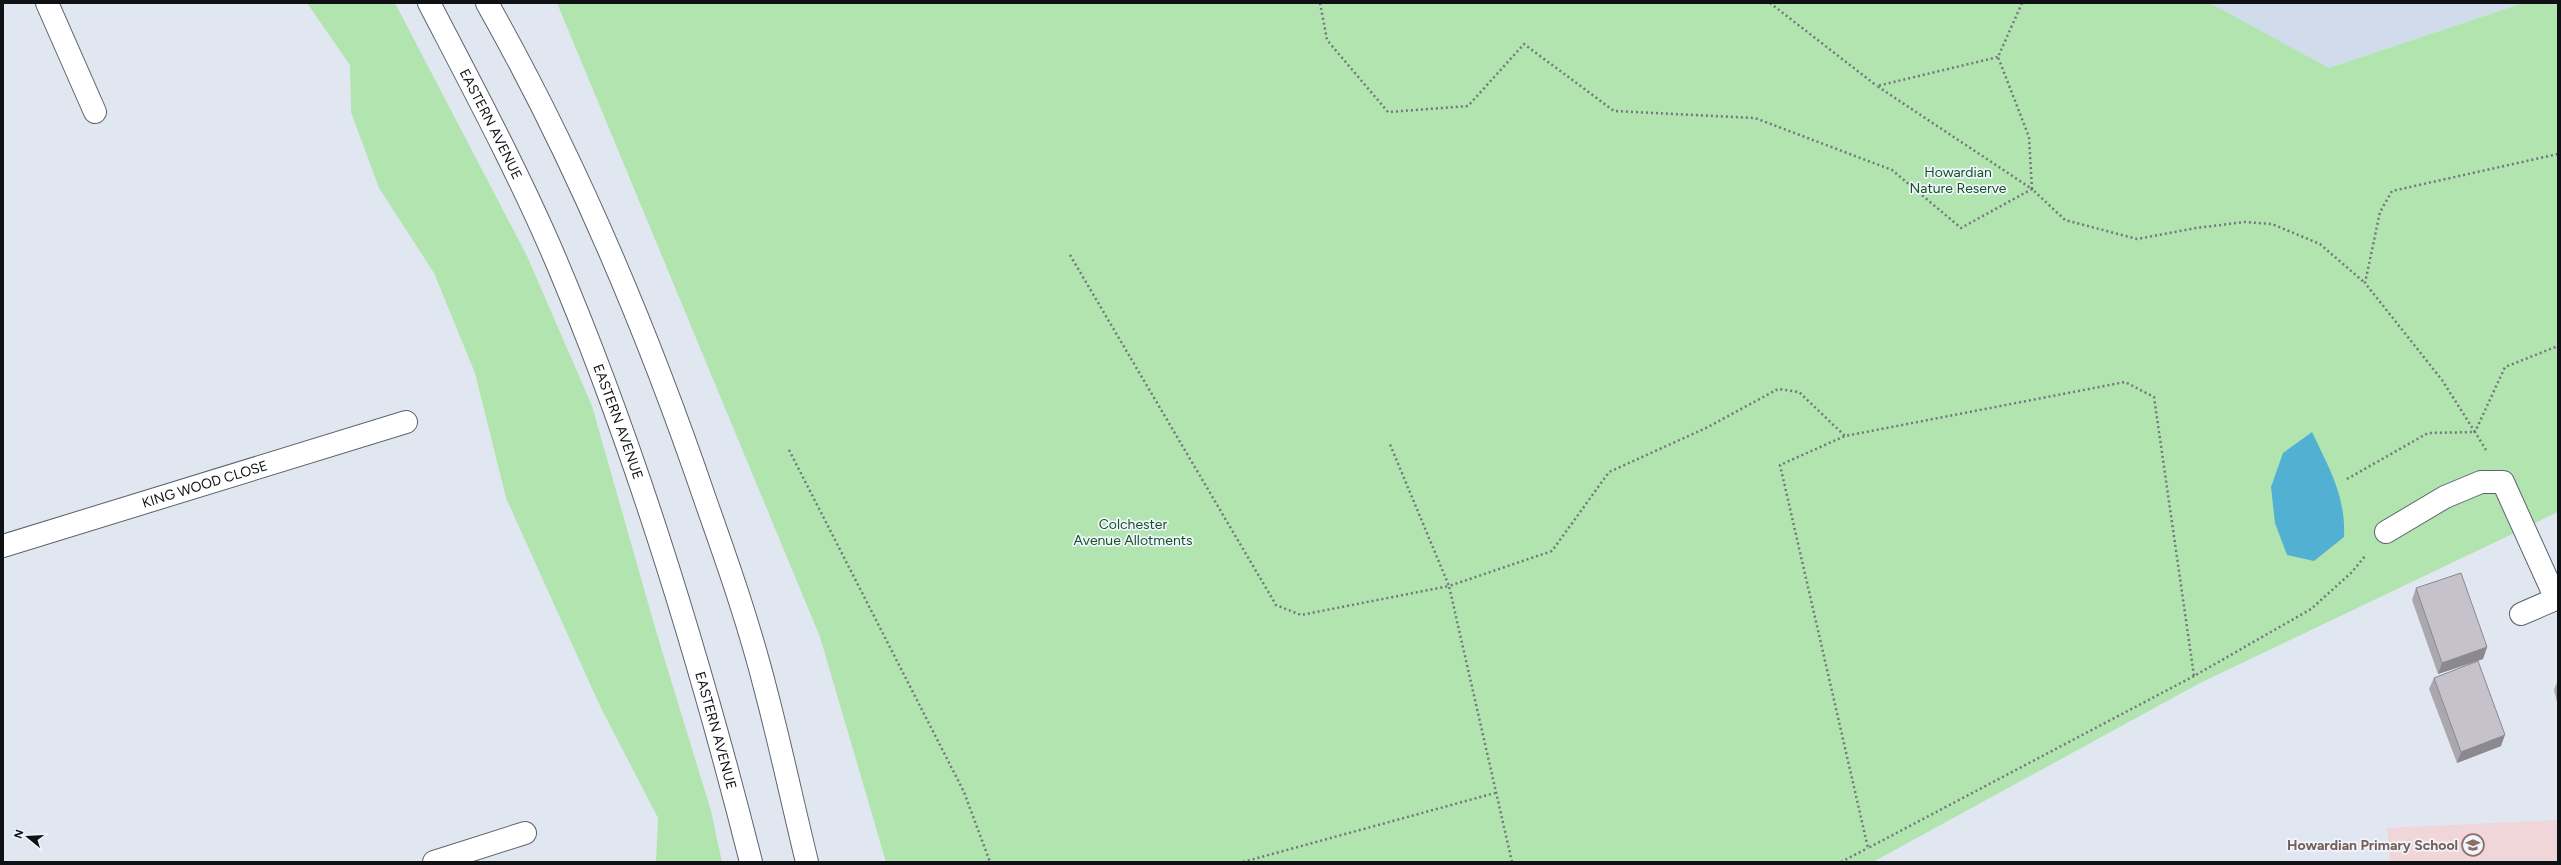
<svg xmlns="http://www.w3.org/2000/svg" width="2561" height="865" viewBox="0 0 2561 865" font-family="Figtree,sans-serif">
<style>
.built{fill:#d0dbeb}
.education{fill:#f0d5d9}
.green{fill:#b1e4ae}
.water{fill:#52b1d2}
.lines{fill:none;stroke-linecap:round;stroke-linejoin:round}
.lane-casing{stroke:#5e636c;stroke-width:24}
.street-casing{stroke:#5e636c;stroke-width:24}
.highway-casing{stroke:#5e636c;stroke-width:24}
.path{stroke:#73767d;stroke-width:2.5;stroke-dasharray:2 3;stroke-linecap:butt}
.lane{stroke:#fff;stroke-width:22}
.street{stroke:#fff;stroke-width:22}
.highway{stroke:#fff;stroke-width:22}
.wall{fill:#aaa7af}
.shaded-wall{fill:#8b888f}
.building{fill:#c6c2cc;stroke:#8b888f}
.labels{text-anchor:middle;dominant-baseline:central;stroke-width:3.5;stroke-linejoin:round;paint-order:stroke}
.street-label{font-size:14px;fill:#0f1114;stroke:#eef5fe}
.park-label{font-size:14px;fill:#18511a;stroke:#eef5fe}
.education-label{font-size:14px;font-weight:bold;fill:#785e54;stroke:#eef5fe;text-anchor:end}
</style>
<rect width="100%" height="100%" fill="#e1e7f1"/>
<!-- built -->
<path class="built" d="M2210,3H2523L2329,68Z"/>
<!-- education -->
<path class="education" d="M2558,820V862H2390L2387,828Z"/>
<!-- green -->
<g class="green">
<path d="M307,3H395L527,256L592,406L656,631L711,811L722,862H656L658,818L600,706L506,498L475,373L434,273L379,188L351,112L350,65Z"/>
<path d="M557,3H2210L2329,68L2523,3H2558V512L2200,683L1873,862H886L820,637Z"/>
</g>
<!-- water -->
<path class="water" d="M2312,432C2329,468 2346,496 2344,537L2314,561L2287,555L2275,523L2271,487L2283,453Z"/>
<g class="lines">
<!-- lane casing -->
<g class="lane-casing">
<path id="lane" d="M2386,532L2445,497L2481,482H2503L2556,599"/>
</g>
<!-- street casing -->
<g class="street-casing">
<g id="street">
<path d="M47,3L95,112"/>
<path id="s1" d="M3,546L406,422"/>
<path d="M2521,614L2558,598"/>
<path d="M434,862L525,833"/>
</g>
</g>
<!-- highway casing -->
<g class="highway-casing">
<g id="highway">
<path id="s2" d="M429,3C472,86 517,170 554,256C637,451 699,656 751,862"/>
<path d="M487,3C575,159 648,332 706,502C728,564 750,627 766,691C781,748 793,805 807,862"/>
</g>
</g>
<!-- path -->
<g class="path">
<path d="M1320,3L1327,40L1388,112L1468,106L1524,44L1614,111L1755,118L1892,170L1961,228L2032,189L1877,86L1998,57"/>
<path d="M1770,3L1877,86"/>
<path d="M2022,3L1998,57L2029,137L2032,189L2065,220L2137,239L2196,228L2245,222L2272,224L2320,244L2365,283"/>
<path d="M1070,255L1276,605L1301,615L1449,586L1389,442"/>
<path d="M2475,432L2442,380L2365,283L2380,212L2392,191L2558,154"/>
<path d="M789,450L964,792L990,862"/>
<path d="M2486,450L2475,432L2505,367L2558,346"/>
<path d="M2347,479L2428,433L2475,432"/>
<path d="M2194,676L1868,848L1780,465L1845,436L2125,382L2154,397L2194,676L2311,609L2352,572L2366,555"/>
<path d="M1243,862L1495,793"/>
<path d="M1512,862L1449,586L1552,551L1609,472L1706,428L1778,389L1799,392L1845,436"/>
<path d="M1841,862L1868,848"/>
</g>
<!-- lane -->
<use href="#lane" class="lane"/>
<!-- street -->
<use href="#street" class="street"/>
<!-- highway -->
<use href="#highway" class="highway"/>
</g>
<!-- wall -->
<g class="wall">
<path d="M2416,588L2487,647L2483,659L2438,674L2412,600Z"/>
<path d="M2434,678L2501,746L2457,763L2429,689Z"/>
<path d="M2558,680V706L2554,690Z"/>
</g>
<!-- shaded-wall -->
<g class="shaded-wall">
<path d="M2487,647L2483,659L2438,674L2442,663Z"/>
<path d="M2505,735L2501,746L2457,763L2461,752Z"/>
</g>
<!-- building -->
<g class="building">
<path d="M2461,573L2487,647L2442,663L2416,588Z"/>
<path d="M2478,661L2505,735L2461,752L2434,678Z"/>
</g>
<!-- icons -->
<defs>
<g id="school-ring" transform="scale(1.15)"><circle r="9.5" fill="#eef5fe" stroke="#8d6e63" stroke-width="1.5"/><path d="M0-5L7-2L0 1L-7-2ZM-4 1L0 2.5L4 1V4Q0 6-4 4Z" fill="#8d6e63"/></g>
</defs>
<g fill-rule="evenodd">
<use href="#school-ring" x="2473" y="845"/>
</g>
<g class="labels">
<!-- street labels -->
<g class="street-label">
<text stroke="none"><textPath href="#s2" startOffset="136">EASTERN AVENUE</textPath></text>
<text stroke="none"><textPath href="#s2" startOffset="460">EASTERN AVENUE</textPath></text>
<text stroke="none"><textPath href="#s1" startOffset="211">KING WOOD CLOSE</textPath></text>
<text stroke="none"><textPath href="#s2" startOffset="784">EASTERN AVENUE</textPath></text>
</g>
<!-- park labels -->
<g class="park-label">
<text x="1958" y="172">Howardian<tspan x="1958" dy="16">Nature Reserve</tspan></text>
<text x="1133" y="524">Colchester<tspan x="1133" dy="16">Avenue Allotments</tspan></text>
</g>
<!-- education labels -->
<g class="education-label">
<text x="2458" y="845">Howardian Primary School</text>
</g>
</g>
<!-- border -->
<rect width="2561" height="865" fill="none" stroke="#0f1114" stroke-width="8"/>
<!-- north arrow -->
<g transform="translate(28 837) rotate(288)" stroke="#eef5fe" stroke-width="3" paint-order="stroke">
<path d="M0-3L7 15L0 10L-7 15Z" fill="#0f1114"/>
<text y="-6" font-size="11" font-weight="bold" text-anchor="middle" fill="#0f1114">N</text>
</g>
</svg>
